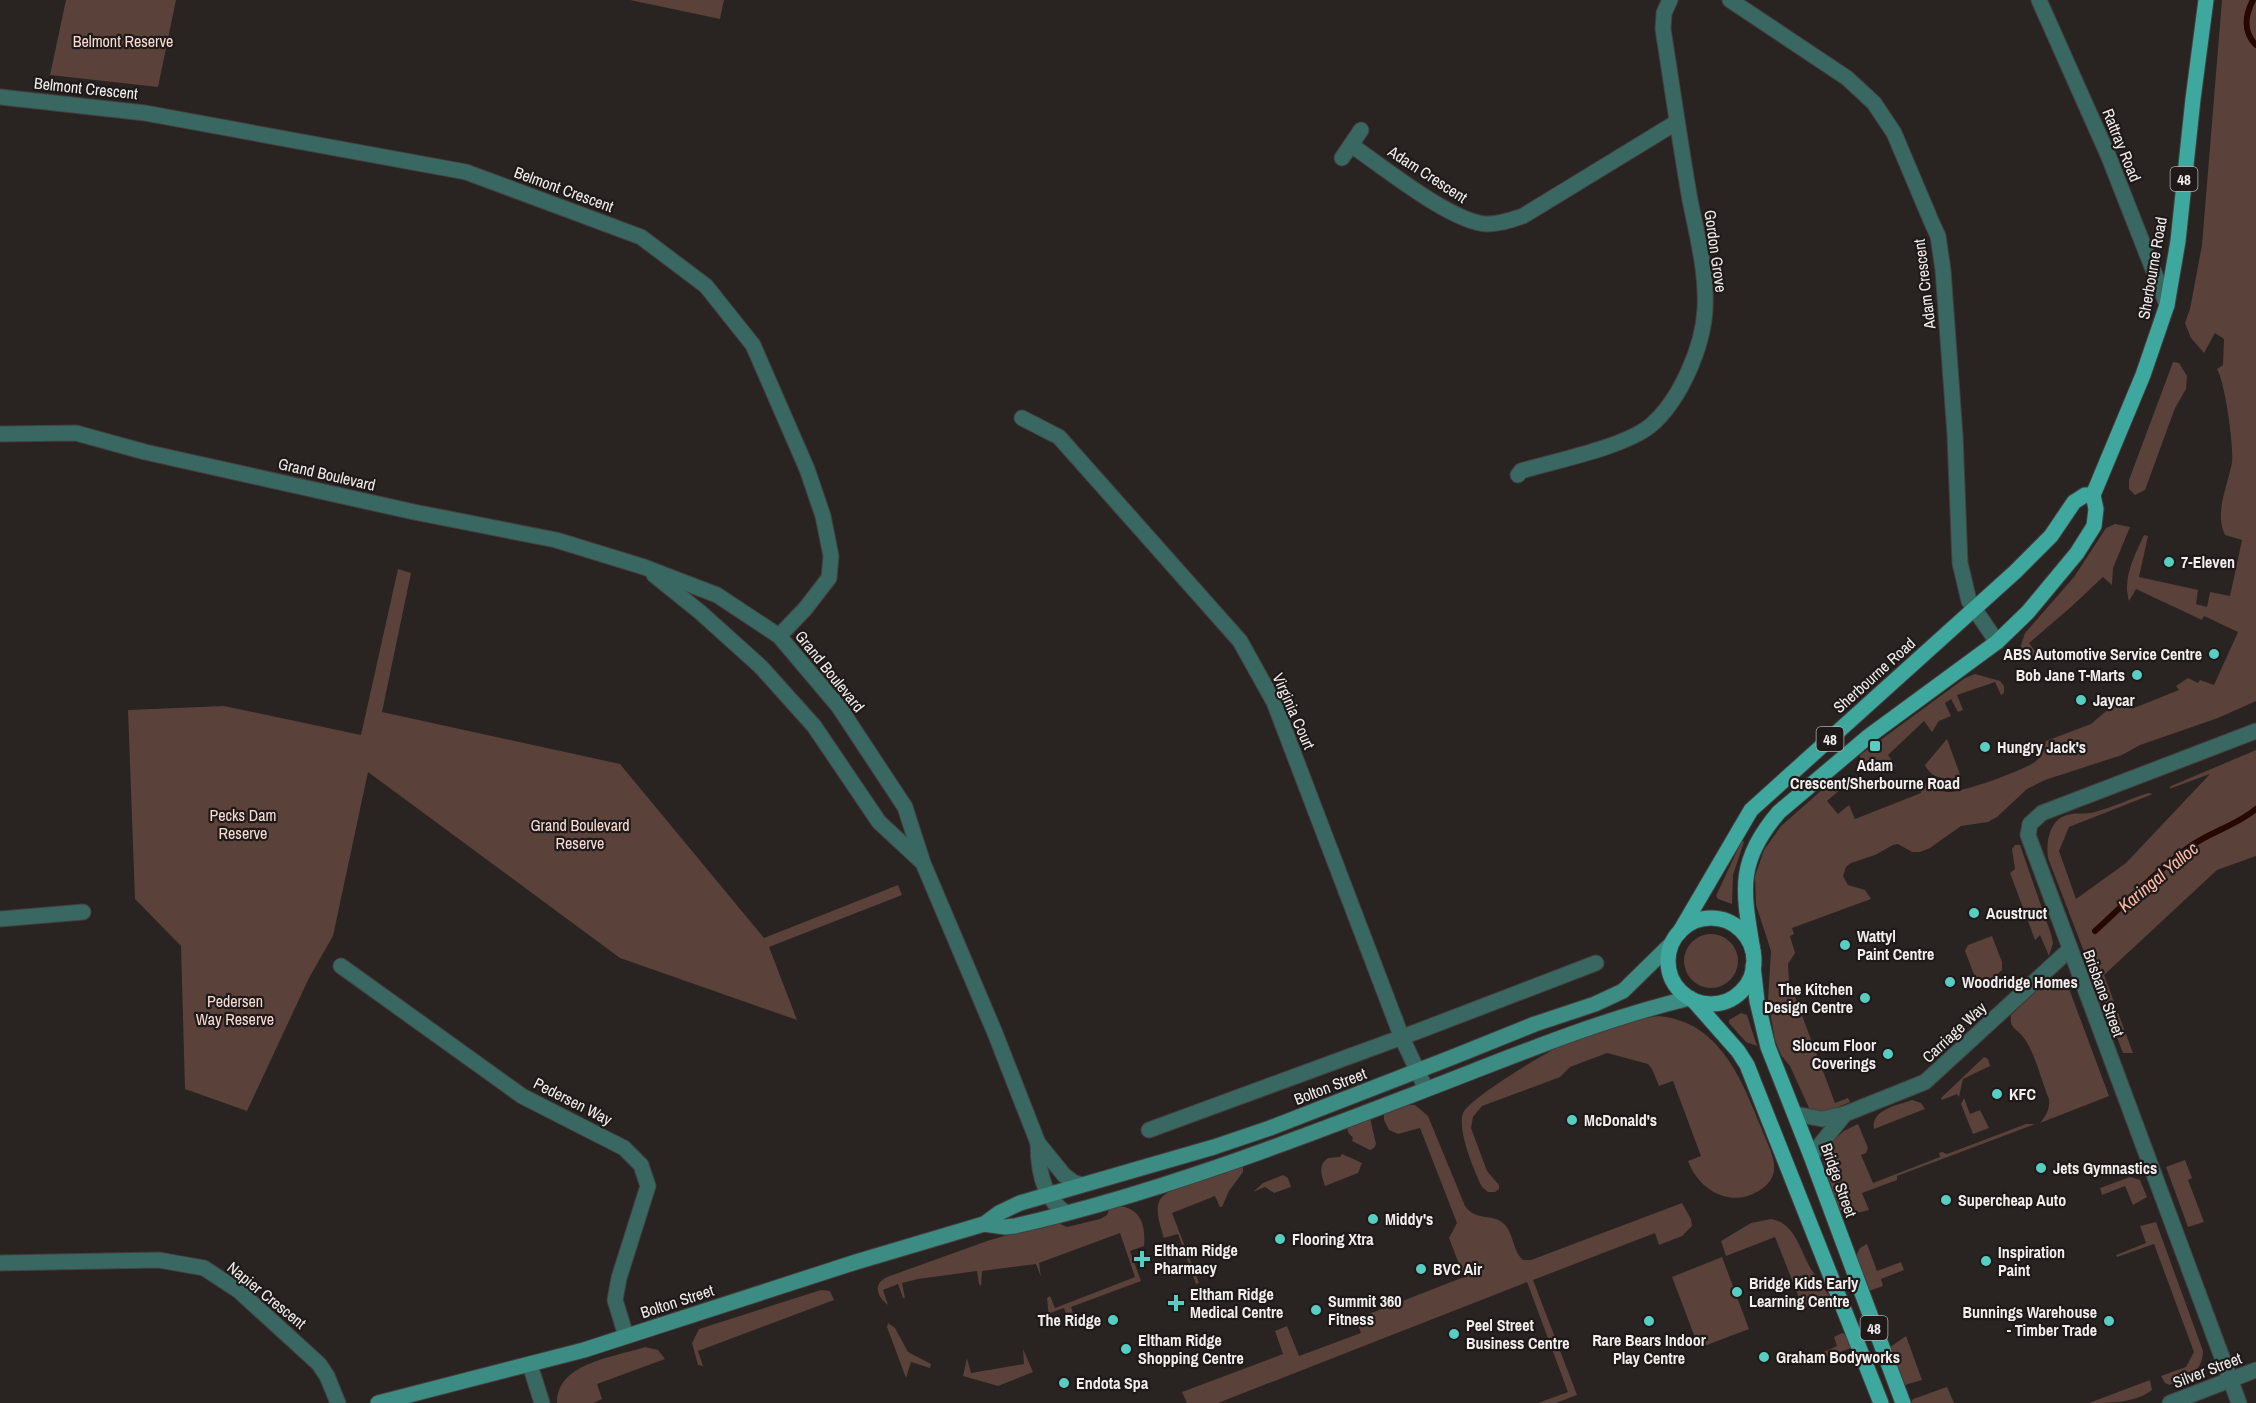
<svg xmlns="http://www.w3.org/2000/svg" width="2256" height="1403" viewBox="0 0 2256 1403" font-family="'Archivo Narrow',sans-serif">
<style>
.green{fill:#5a4139}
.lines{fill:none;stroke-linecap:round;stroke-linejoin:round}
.stream{stroke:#260701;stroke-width:6}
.minor-casing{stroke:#453f3e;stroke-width:17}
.secondary-casing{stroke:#453f3e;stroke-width:17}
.primary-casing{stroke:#453f3e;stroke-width:17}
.minor{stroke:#396761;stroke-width:15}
.secondary{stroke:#3d8c84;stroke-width:15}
.primary{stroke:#3ea89e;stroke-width:15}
.poi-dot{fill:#57cec2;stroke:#1f1a19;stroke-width:2}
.labels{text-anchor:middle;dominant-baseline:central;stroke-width:4.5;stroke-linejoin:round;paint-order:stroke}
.shield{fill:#1f1a19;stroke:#b2aead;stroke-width:1.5}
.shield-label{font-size:15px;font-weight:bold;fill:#f1eeed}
.park-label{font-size:16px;fill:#f9ddd4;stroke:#1f1a19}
.street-label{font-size:16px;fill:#f1eeed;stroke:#1f1a19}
.poi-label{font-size:16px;font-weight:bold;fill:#f1eeed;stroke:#1f1a19;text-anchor:start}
.water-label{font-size:18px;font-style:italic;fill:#ffbaa6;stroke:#1f1a19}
</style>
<rect width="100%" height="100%" fill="#292322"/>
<!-- green -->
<g class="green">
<path d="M66,0H176L158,87L50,75Z"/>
<path d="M630,0H724L720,19Z"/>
<path d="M2222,0H2256V701L2218,718L2140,745L2122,755L2045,780L2027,789L1997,817L1988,822L1961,826L1930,848L1920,852H1912L1898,844L1893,845L1875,855L1851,863L1846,867L1843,876L1848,885L1865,890L1871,899L1792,928L1794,934L1790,936L1795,953L1788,964L1789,981L1835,1103L1848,1098L1850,1102C1837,1107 1822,1116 1809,1108L1790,1066L1781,1055L1775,1040L1768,1000L1771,951L1756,905L1755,876L1764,850L1781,826L1831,782L1848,783L1827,801L1838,814L1849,805L1855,819L1921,793L1917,778C1926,784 1936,791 1947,792C1961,793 2025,770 2036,761C2042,756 2045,749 2046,741L2091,724L2124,696L2134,708L2179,690L2176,686L2188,678L2198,683L2200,680L2214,685L2238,632L2204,616L2202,620L2136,589L2129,601C2122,578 2135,555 2144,535L2148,536L2139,577L2198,590L2196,604L2207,607L2210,592L2230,596L2242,540L2225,535C2214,512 2228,486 2232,462C2234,447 2225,382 2217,369L2223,365L2224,339L2215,333L2204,353L2191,338L2185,323L2190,309L2202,245Z"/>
<path d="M2173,362L2179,363L2187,376L2186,389L2175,408L2145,490L2135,495L2129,489V480Z"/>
<path d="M2115,524L2130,527L2113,568L2112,585L2103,577L2071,607L2029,643L2038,655L2027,658L2022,653L2021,645L2025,633L2074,577L2106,528Z"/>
<path d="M398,569L411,573L382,712L620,764L764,938L898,885L902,895L769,947L797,1020L620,958L368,772L333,936L309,978L247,1111L185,1089L181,946L135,899L128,710L224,706L361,735Z"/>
<path d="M1975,674L2000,681L2004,686V693L2001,695L1995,682L1957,695L1963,710L1958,712L1951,699L1945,703L1951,716L1939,721L1932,732L1924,721L1888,755L1896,766C1886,770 1870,772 1861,767L1860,755L1965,678Z"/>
<path d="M1947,739L1961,777C1948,781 1931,779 1925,765Z"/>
<path d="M2256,750V856L2217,870L2104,975L2133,1053H2123L2048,858C2046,843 2049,820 2067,815C2076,812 2086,815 2095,812C2113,807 2130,799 2148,793L2153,794L2069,827L2059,851L2076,899L2126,863L2210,774L2169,789L2171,786Z"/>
<path d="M1742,840L1744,842L1733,875L1732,904L1718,899L1716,896Z"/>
<path d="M2015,845H2020L2051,934L2053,943L2049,956L2040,935L2035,940L2010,873L2015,869L2012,849Z"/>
<circle cx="1711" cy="961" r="27"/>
<path d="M1992,936L2002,962V970L1980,990L1965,951L1968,945Z"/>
<path d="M2060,979L2068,986L2109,1096L2040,1123C2046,1116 2050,1109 2049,1099C2041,1080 2036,1055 2024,1038C2017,1028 2009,1029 2011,1015L2045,983L2049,980Z"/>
<path d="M1741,1013L1747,1015L1757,1046L1746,1042L1729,1023V1020Z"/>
<path d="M1658,1016C1719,1021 1741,1078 1761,1127C1766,1142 1778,1160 1773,1175C1770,1183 1764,1188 1757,1192C1729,1208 1698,1189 1688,1161L1701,1156L1673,1081L1659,1086L1652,1069L1648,1064L1607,1053L1570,1067L1560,1077L1482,1106L1473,1117L1471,1128L1487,1171L1499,1185V1189L1495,1192H1488L1482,1187C1474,1171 1457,1130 1463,1113C1469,1098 1556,1046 1574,1039C1600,1028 1630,1020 1658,1016Z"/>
<path d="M1984,1057L1988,1059L1990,1066L1963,1079L1959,1097L1957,1094L1942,1100L1941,1098Z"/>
<path d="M1964,1098L1970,1114L1980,1110L1989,1128L1973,1134L1961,1104Z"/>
<path d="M1912,1100L1921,1103L1925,1109L1874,1129C1870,1110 1898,1105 1912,1100Z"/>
<path d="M1403,1105H1415L1428,1116L1465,1206C1477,1222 1491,1213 1503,1223C1514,1232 1512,1250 1523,1260H1531L1682,1203L1691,1219L1692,1226L1682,1236L1659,1245L1655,1233L1533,1280L1577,1395L1556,1403H1538L1568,1392L1527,1282L1218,1403H1187L1182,1392L1283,1354L1275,1331L1287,1326L1299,1356L1361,1333L1356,1319L1464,1277L1449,1238L1457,1223L1420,1128L1398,1134L1389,1130L1384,1120V1112Z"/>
<path d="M1370,1118L1376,1144L1374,1148L1370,1150L1352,1141L1353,1138L1348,1132L1347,1125Z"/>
<path d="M1858,1124L1868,1148L1866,1153L1861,1155L1873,1183L1940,1157L1939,1153L1942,1152L1947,1154L2026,1124H2035L1897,1176V1180L1862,1193L1869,1210L1853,1214L1839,1210L1820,1151L1844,1131Z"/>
<path d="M1342,1154L1362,1163L1358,1173L1325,1186C1322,1175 1317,1166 1328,1158L1340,1157Z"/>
<path d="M2185,1160L2192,1178L2188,1180L2204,1222L2188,1227L2166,1167Z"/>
<path d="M1243,1164V1172L1229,1191L1222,1207H1220L1215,1196L1172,1213L1199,1283L1196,1284L1178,1234L1164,1238C1161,1228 1155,1213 1159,1202C1164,1186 1226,1170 1243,1164Z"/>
<path d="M1283,1175L1288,1178L1291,1187L1274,1193L1265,1187L1253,1192L1263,1183Z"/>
<path d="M2130,1177L2140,1180L2147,1197L2133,1205L2125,1186L2102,1195L2100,1188Z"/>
<path d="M1119,1206C1141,1208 1146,1226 1144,1246L1130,1251L1141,1281L1071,1307L1077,1325L1071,1328L1064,1308L1050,1313L1054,1328L1050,1327L1047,1298L1050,1296L1055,1308L1135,1277L1120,1233L1039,1263L1041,1277L1036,1264L982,1271L981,1286L979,1284L977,1271L918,1279L902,1283L905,1298H903L898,1284L883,1290L888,1305C876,1296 873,1284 887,1277L990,1240L1056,1222L1067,1227L1100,1219L1107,1215L1110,1207Z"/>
<path d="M1771,1219C1795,1223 1800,1250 1811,1269C1817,1278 1823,1287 1830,1297L1827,1299L1803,1308L1775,1237L1726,1256L1721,1241L1751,1223Z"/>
<path d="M2156,1222L2203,1351C2202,1373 2188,1378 2169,1385L2165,1383L2161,1376L2186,1367L2194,1352L2154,1244L2117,1257L2116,1255L2146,1243L2140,1226Z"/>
<path d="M1867,1244L1877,1271L1901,1262L1904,1270L1881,1279L1883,1286L1869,1291L1856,1256L1860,1248Z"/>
<path d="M1722,1257L1749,1329L1699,1348L1672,1277Z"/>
<path d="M821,1290L830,1291L834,1300L698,1351L703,1366L698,1365L692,1343L699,1329Z"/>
<path d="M888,1323L895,1328L908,1352L931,1364L930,1368L911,1362L906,1378L887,1327Z"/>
<path d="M1842,1333L1847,1335L1851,1348L1821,1359L1819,1354L1837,1346L1834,1337Z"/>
<path d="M1906,1336L1922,1380L1905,1385L1890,1347Z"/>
<path d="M645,1347L658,1350L665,1359L597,1384L602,1399L593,1403H557C557,1362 616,1357 645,1347Z"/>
<path d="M1023,1349L1033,1372L998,1386L963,1376L967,1358L971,1373L1024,1364Z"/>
<path d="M2150,1380L2152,1390C2136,1403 2109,1403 2089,1403Z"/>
<path d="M1947,1387L1954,1403H1911L1913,1399Z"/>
</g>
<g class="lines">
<!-- stream -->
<g class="stream">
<path d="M2253,0C2245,15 2243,32 2256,45"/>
<path d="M2095,931C2125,904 2155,872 2188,848C2209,832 2236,826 2256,809"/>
</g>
<!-- minor casing -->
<g class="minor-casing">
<g id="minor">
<path d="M1730,0L1847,78L1874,103L1894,133L1932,223L1938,236L1943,270L1955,435L1960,563L1969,601L1997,642"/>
<path d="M2039,0L2108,155L2167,305"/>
<path d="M0,97L145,113L466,172L641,237L706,286L753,345L807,469L823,516L831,556L829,578L805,609L779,636"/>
<path d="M1351,145C1382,166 1452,223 1487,224C1500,224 1511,220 1523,216L1677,122"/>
<path d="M1342,158L1361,130"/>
<path d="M1022,418L1059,437L1240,641L1274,702L1402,1038L1426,1089"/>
<path d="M0,434L76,433L145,452L414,512L556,540L644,567L717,595L779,636L839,707L905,807L923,863L995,1033L1038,1143L1064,1175L1073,1182L1082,1185"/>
<path d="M1518,475L1521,471C1555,461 1624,447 1650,426C1680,401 1703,347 1705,309C1707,273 1697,235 1690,200C1680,143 1672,86 1663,29L1664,13L1670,0"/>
<path d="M654,575L700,612L761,667L814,726L879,822L921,861"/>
<path d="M0,919L83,912"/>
<path d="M341,966L522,1096L624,1148L641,1165L648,1186L619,1278L615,1300L626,1336"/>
<path d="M1795,1114L1822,1119L1845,1114L1925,1082L2069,950"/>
<path d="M1149,1130L1416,1032L1596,963"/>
<path d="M1038,1143C1038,1169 1043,1200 1067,1213"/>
<path d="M1811,1156L1845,1114"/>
<path d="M0,1263L159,1260L204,1268L239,1291L319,1364L327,1376L338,1403"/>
<path d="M530,1365L542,1403"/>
<path d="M2170,1403L2256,1370"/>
<path d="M2239,1403L2028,835L2030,824L2042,813L2256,731"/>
</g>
</g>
<!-- secondary casing -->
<g class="secondary-casing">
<g id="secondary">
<path d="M984,1224L1005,1227L1015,1226C1151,1195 1282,1145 1412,1095C1504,1060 1594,1021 1690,998"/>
<path d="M378,1403L584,1350L856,1262L984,1224L999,1213L1020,1203L1214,1147L1270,1128L1453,1057L1535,1024L1595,1004L1623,991L1671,944"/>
</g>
</g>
<!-- primary casing -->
<g class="primary-casing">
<g id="primary">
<circle cx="1711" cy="961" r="43"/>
<path d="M1679,933L1751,810L2015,572L2051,536L2074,502L2085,495H2093"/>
<path d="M1753,951C1743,891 1736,862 1779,812L1869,736L1997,642L2028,612L2077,553L2094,526L2096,509L2093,495L2143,375L2167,305L2178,241L2193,99L2206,0"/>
<path d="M1753,966L1757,1001L1768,1047L1811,1156L1903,1403"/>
<path d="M1693,1000L1738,1051L1747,1065L1881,1403"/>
</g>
</g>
<!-- minor -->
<use href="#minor" class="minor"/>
<!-- secondary -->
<use href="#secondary" class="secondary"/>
<!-- primary -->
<use href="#primary" class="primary"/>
</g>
<!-- markers -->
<g class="poi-dot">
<circle cx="2169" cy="562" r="6"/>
<circle cx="2214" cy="654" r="6"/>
<circle cx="2137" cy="675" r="6"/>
<circle cx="2081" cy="700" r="6"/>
<rect x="1869" y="740" width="12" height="12" rx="3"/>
<circle cx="1985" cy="747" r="6"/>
<circle cx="1974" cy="913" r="6"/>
<circle cx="1845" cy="945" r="6"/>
<circle cx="1950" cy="982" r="6"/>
<circle cx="1865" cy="998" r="6"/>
<circle cx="1888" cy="1054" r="6"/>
<circle cx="1997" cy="1094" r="6"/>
<circle cx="1572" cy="1120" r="6"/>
<circle cx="2041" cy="1168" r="6"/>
<circle cx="1946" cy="1200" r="6"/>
<circle cx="1373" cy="1219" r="6"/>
<circle cx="1280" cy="1239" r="6"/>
<path d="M1139 1250h6v6h6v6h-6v6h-6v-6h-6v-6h6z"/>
<circle cx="1986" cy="1261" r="6"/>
<circle cx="1421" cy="1269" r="6"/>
<circle cx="1737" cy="1292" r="6"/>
<path d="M1173 1294h6v6h6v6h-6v6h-6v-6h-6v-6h6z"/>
<circle cx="1316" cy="1310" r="6"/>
<circle cx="1113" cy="1320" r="6"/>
<circle cx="1649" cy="1321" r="6"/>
<circle cx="2109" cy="1321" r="6"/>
<circle cx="1454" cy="1334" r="6"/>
<circle cx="1126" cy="1349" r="6"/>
<circle cx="1764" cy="1357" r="6"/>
<circle cx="1064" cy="1383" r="6"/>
</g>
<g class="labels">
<!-- shield labels -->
<g class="shield">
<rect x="2170.5" y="167" width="27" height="24" rx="4.5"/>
<rect x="1816.5" y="727" width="27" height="24" rx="4.5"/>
<rect x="1860.5" y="1316" width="27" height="24" rx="4.5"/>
</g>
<g class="shield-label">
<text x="2184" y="179">48</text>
<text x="1830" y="739">48</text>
<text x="1874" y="1328">48</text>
</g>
<!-- park labels -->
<g class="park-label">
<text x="123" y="41">Belmont Reserve</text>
<text x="243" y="815">Pecks Dam<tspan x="243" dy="18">Reserve</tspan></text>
<text x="580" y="825">Grand Boulevard<tspan x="580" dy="18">Reserve</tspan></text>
<text x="235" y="1001">Pedersen<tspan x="235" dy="18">Way Reserve</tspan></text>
</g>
<!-- street labels -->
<g class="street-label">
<text transform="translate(86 88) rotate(6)">Belmont Crescent</text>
<text transform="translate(2122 145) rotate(68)">Rattray Road</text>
<text transform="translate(1428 174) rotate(33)">Adam Crescent</text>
<text transform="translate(564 189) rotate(20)">Belmont Crescent</text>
<text transform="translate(1716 251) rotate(82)">Gordon Grove</text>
<text transform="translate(2152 268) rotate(-80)">Sherbourne Road</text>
<text transform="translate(1924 284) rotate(-97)">Adam Crescent</text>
<text transform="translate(327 474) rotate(13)">Grand Boulevard</text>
<text transform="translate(830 671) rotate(51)">Grand Boulevard</text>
<text transform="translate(1874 675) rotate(-42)">Sherbourne Road</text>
<text transform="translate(1294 711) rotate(66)">Virginia Court</text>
<text transform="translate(2104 993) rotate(70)">Brisbane Street</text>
<text transform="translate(1954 1032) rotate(-43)">Carriage Way</text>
<text transform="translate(1330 1086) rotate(-21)">Bolton Street</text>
<text transform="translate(573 1101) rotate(27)">Pedersen Way</text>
<text transform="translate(1839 1180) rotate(70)">Bridge Street</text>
<text transform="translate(267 1295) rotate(39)">Napier Crescent</text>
<text transform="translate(677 1301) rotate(-18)">Bolton Street</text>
<text transform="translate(2207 1370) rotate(-21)">Silver Street</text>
</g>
<!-- poi labels -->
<g class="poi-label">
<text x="2181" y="562">7-Eleven</text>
<text x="2202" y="654" text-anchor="end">ABS Automotive Service Centre</text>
<text x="2125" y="675" text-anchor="end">Bob Jane T-Marts</text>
<text x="2093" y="700">Jaycar</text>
<text x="1997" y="747">Hungry Jack's</text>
<text x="1875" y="765" text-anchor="middle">Adam<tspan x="1875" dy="18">Crescent/Sherbourne Road</tspan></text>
<text x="1986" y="913">Acustruct</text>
<text x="1857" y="936">Wattyl<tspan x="1857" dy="18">Paint Centre</tspan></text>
<text x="1962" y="982">Woodridge Homes</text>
<text x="1853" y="989" text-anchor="end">The Kitchen<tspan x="1853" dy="18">Design Centre</tspan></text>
<text x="1876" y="1045" text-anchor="end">Slocum Floor<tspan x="1876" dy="18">Coverings</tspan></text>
<text x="2009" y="1094">KFC</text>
<text x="1584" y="1120">McDonald's</text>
<text x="2053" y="1168">Jets Gymnastics</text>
<text x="1958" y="1200">Supercheap Auto</text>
<text x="1385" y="1219">Middy's</text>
<text x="1292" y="1239">Flooring Xtra</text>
<text x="1154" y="1250">Eltham Ridge<tspan x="1154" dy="18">Pharmacy</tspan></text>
<text x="1998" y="1252">Inspiration<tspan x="1998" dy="18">Paint</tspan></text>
<text x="1433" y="1269">BVC Air</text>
<text x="1749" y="1283">Bridge Kids Early<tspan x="1749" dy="18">Learning Centre</tspan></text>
<text x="1190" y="1294">Eltham Ridge<tspan x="1190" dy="18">Medical Centre</tspan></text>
<text x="1328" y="1301">Summit 360<tspan x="1328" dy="18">Fitness</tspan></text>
<text x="2097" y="1312" text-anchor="end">Bunnings Warehouse<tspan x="2097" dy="18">- Timber Trade</tspan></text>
<text x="1101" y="1320" text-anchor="end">The Ridge</text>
<text x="1466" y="1325">Peel Street<tspan x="1466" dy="18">Business Centre</tspan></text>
<text x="1138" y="1340">Eltham Ridge<tspan x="1138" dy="18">Shopping Centre</tspan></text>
<text x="1649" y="1340" text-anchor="middle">Rare Bears Indoor<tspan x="1649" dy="18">Play Centre</tspan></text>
<text x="1776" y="1357">Graham Bodyworks</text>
<text x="1076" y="1383">Endota Spa</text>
</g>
<!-- water labels -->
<g class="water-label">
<text transform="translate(2158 877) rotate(-40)">Karingal Yalloc</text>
</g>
</g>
</svg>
